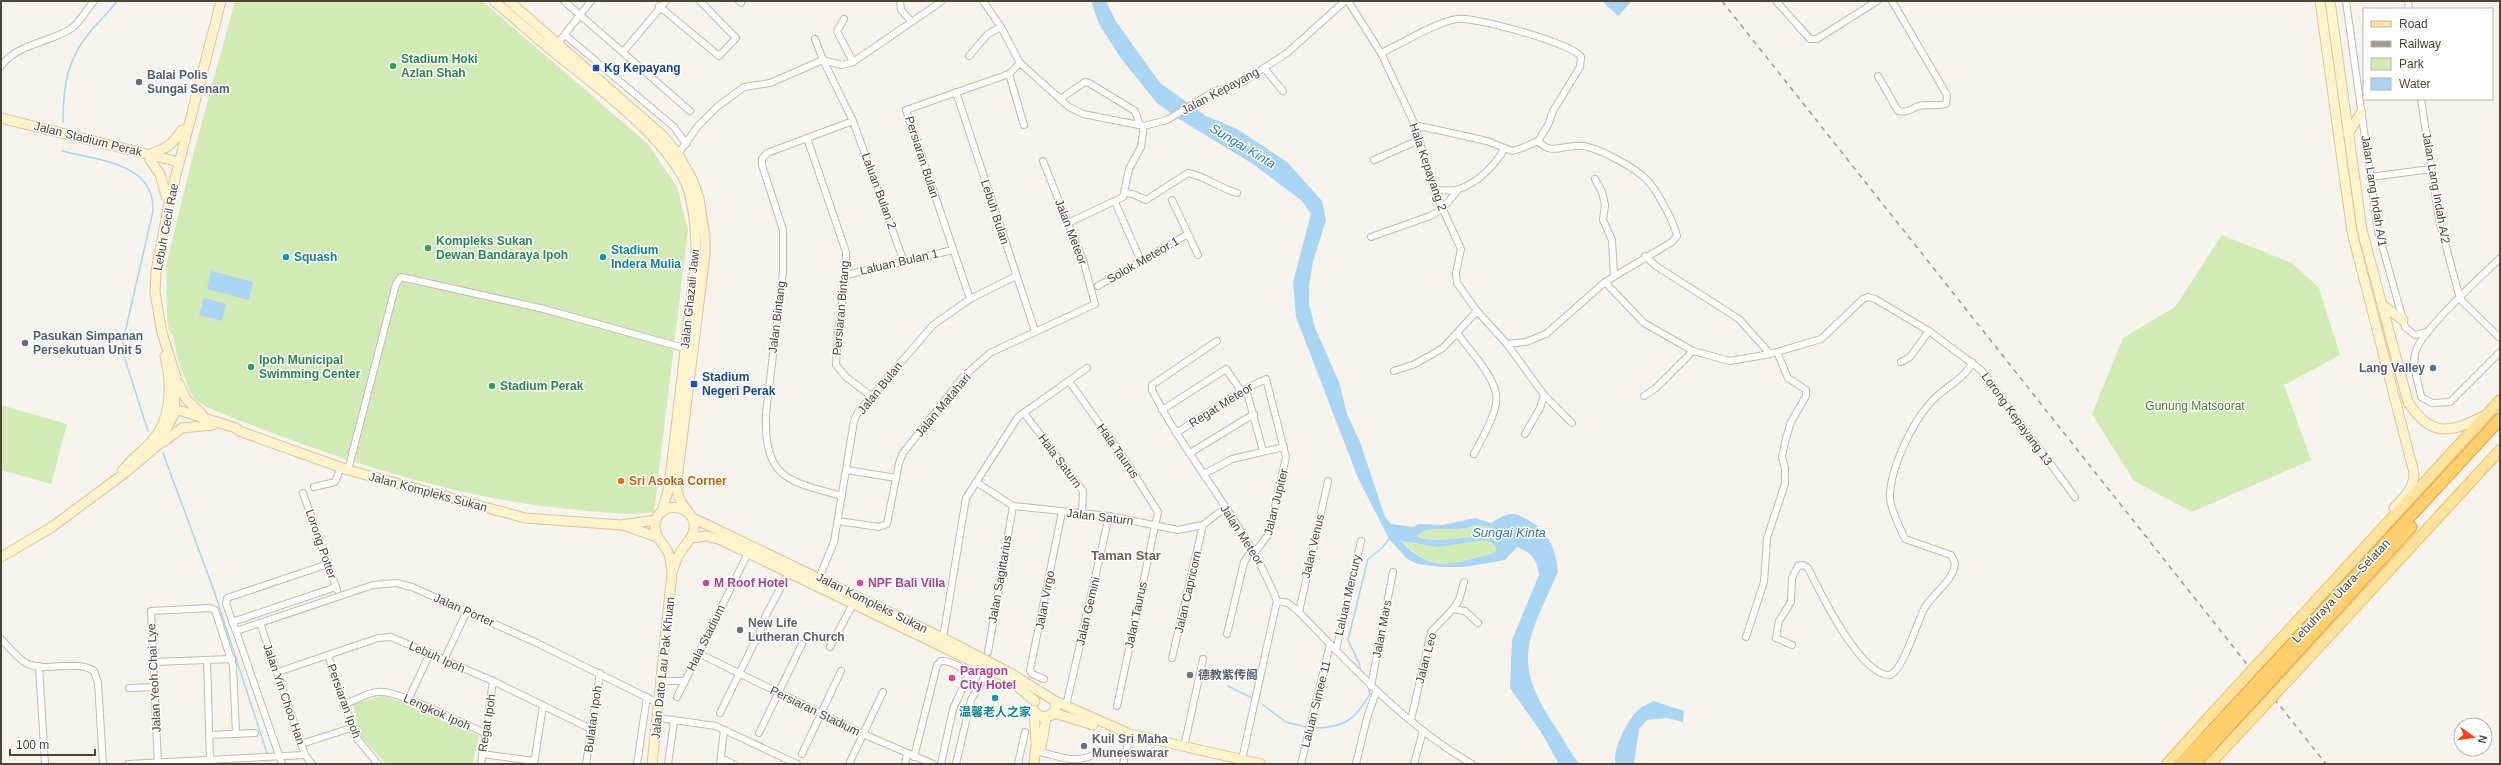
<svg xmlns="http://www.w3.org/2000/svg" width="2501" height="765" viewBox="0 0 2501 765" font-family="Helvetica,'Noto Sans SC',sans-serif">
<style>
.green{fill:#d2eab5}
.water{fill:#a9d4f2;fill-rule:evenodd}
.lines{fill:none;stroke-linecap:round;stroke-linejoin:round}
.stream{stroke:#a9d4f2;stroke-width:1.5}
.street-casing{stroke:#c2bbae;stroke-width:8}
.secondary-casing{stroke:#d6c79b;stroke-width:11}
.primary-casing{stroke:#e6c16a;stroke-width:12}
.highway-casing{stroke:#e0a43c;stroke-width:13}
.street{stroke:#fff;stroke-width:6}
.secondary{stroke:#fff3cd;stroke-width:9}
.primary{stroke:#ffe39c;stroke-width:10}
.highway{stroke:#ffcf6e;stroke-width:11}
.rail{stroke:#9a9a9a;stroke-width:1.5;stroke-dasharray:5 5;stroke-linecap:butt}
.primary-bridge-casing{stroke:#e6c16a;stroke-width:12;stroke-linecap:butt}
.highway-bridge-casing{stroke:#e0a43c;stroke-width:13;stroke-linecap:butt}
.primary-bridge{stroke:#ffe39c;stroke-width:10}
.highway-bridge{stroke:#ffcf6e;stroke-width:11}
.leisure-dot{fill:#2e9e5b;stroke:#fff;stroke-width:1.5}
.transit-dot{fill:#1a4fb4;stroke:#fff;stroke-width:1.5}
.service-dot{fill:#5c6f8a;stroke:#fff;stroke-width:1.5}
.culture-dot{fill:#0f9aa8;stroke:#fff;stroke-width:1.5}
.food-dot{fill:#e8710a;stroke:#fff;stroke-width:1.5}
.hotel-dot{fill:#d1479c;stroke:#fff;stroke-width:1.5}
.worship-dot{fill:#6b7280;stroke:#fff;stroke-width:1.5}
.labels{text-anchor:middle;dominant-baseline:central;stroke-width:3;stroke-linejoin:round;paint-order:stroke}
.leisure-label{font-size:12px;font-weight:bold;fill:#27864d;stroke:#fff;text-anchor:start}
.transit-label{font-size:12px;font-weight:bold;fill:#164399;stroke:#fff;text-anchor:start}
.service-label{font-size:12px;font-weight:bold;fill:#4e5e75;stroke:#fff;text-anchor:start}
.street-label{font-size:12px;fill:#4b4439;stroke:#fff}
.culture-label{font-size:12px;font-weight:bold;fill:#0d838f;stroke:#fff;text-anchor:start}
.park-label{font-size:12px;fill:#4a7f2a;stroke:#fff}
.food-label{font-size:12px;font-weight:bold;fill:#c56008;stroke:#fff;text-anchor:start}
.hotel-label{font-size:12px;font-weight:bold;fill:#b23c85;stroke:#fff;text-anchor:start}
.worship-label{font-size:12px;font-weight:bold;fill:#5b616d;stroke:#fff;text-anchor:start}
.water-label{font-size:13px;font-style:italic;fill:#2e7ab2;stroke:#fff}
.neighbourhood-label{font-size:13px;font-weight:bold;fill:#6e6250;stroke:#fff}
</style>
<rect width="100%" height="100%" fill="#f6f3ec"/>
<!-- green -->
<g class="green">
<path d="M235,1H482L648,144L677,187L688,230L654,512C629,516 604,512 579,510C451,499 324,455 206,407L196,400L189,390L177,356L174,337L169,330L167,317L166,266L193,155Z"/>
<path d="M2222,235L2292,263L2319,288L2340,355L2284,385L2311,460L2192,512L2134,481L2092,414L2123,338L2175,307Z"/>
<path d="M1,405L67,424L51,484L1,470Z"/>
<path d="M1475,525L1490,527V530L1482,536L1454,539L1433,540L1420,538L1417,536C1429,523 1457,534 1475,525Z"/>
<path d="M1401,540L1415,544L1464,543L1485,540L1494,544L1498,550C1490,557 1484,555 1475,558C1442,567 1425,566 1401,540Z"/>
<path d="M384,695L479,736L472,764H386L360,736L353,704Z"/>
</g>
<!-- water -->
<g class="water">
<path d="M1091,1H1106L1115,20L1160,83L1206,116L1237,129L1287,162L1322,201L1326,220L1313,262L1309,285V303L1315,328L1339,382L1347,414L1360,442L1385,517L1391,524L1413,527L1419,524L1443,525L1475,518L1491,523C1498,519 1505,513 1514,514C1518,514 1524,518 1528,520C1549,532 1556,549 1558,572C1528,640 1510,660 1556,728C1564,739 1570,754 1580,764H1559L1541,732L1510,688L1512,640L1539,575C1537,559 1532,553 1517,547L1505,560L1464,567H1441L1418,564L1407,559L1389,539L1358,478L1296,317L1293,282L1311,214L1302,201L1253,164L1179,119L1157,103L1120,57L1099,24ZM1475,525L1490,527V530L1482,536L1454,539L1433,540L1420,538L1417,536C1428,523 1456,534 1475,525ZM1485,540L1494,544L1497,550C1490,557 1484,555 1475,558C1443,567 1425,567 1401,541L1438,547Z"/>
<path d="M1605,1H1632L1618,16L1604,3Z"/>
<path d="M211,271L253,282L249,300L207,289Z"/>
<path d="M204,298L226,304L222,321L199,315Z"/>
<path d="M1653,701L1684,711L1683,722L1667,718L1647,720L1639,729L1634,764H1616C1611,751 1628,720 1637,711C1641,707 1648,704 1653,701Z"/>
</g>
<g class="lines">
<!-- stream -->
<g class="stream">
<path d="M63,122C63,87 67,59 90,32C99,21 109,12 117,1"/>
<path d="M62,151C98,160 155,163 153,211L123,341V353L148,431"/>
<path d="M163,453L213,588L267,753"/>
<path d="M1360,670V665L1348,640L1368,559L1382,548L1389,539"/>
<path d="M1228,686L1252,698"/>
<path d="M1263,705L1286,722L1306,727"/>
<path d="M1313,728C1344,728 1355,720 1370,694L1369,690"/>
<path d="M272,763L273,764"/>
</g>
<!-- street casing -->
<g class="street-casing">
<g id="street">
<path d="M564,1L690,111"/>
<path d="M739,1L741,3"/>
<path d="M900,1L901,10L911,21"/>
<path d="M983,1L1001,27L1020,63L1069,107L1083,114L1144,126L1167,120L1213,92L1241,83L1287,53L1345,1"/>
<path d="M1348,1L1381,53L1415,125L1434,190L1461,249L1456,273L1457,283L1477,311L1507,344L1544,395L1572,423"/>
<path d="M1776,1L1810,39H1817L1877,1"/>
<path d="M2346,1L2378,231L2405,327L2415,335L2427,332"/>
<path d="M2408,1L2409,9"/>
<path d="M659,6L719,56L736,38L700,1"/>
<path d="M844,19L837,31L853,62"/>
<path d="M565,35L674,127L686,144"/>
<path d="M815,39L823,60L853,121L904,262"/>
<path d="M558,43L591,1"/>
<path d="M623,52L666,1"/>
<path d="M1381,53C1401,44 1436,22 1457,19C1473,16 1575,44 1581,57L1580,67L1553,111L1548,125L1538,141L1522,148L1512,151L1487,141L1415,125"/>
<path d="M969,56L988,34L1001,27"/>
<path d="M1,66C18,43 50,43 72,28C80,22 87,9 94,1"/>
<path d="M1264,68L1283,91"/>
<path d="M1009,74L1024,125"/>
<path d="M1878,76L1898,111C1907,113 1909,110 1916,107C1925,103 1936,107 1946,104L1947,95L1892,1"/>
<path d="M956,92L1035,331"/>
<path d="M1060,99L1085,82L1089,83L1135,111L1140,125"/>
<path d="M2421,99L2439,220L2460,299"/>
<path d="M807,138L846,252V275L838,331L836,365L846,377L871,396"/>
<path d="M678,154L698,126L717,107L744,87L770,83L823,60L842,65L853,62L942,1"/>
<path d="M1374,160L1419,140"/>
<path d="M2370,177L2431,169"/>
<path d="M1595,179L1602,192L1605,205L1603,220L1612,240L1614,276"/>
<path d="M1434,190C1441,190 1452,192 1459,189C1478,183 1495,165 1505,148"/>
<path d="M1125,193L1133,194L1146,200L1188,173C1207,177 1219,188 1237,193"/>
<path d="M1172,200L1198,255"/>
<path d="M1115,202L1141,261"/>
<path d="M1068,223L1123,197L1129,169L1141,147L1144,126"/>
<path d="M1371,237L1430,216L1441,210L1458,190"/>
<path d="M1645,256L1656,266L1739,319L1770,354"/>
<path d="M2500,258C2482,276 2418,333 2415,354C2412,367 2419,384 2421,397L2432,403L2450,402L2500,352"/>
<path d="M846,275L953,250"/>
<path d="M1605,282L1644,323L1693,351L1730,361L1770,354L1821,339L1863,299L1868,297L1875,299L1929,331L1981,370L2075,497"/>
<path d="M1098,286L1188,234"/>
<path d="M970,299L906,110L1009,74L1020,63"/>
<path d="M2460,299L2500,338"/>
<path d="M1457,333C1470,351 1491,372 1496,393C1500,409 1481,440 1474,454"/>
<path d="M1217,341L1152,385V390C1189,463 1247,525 1277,601L1288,603L1299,612C1352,667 1405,725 1472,764"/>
<path d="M1507,344L1526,342L1546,334L1605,282L1672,242L1677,236C1674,222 1656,188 1646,179C1634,167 1600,149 1584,146C1566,143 1552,157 1538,141"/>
<path d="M1901,362L1910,357L1929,331"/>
<path d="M1394,371L1415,364L1443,348L1477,311"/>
<path d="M1069,381L1126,461L1158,512L1117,706"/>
<path d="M1246,389L1263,451"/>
<path d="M1644,396L1656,388L1693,351"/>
<path d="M1162,410L1226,369L1241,391"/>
<path d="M1024,413L1083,491L1082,513"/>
<path d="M1176,433L1241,391L1266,379L1286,457L1269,534L1255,552"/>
<path d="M1525,434L1540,408L1544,395"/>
<path d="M1190,453L1254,414"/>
<path d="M348,470L396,284L401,277L544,309L684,348"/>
<path d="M847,470L896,478"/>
<path d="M1204,474L1232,459L1284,447"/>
<path d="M976,482L1013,506L1109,516L1178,530L1203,525L1225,508"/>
<path d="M314,487L335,482L341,467"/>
<path d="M303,493L337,590"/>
<path d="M842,496C786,481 764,478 766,413L783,272V230L762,165V159L767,153L853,121"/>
<path d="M838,521L879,527L887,524L899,463L903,453L963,377L990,353L1095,304L1084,263L1043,161"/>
<path d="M819,578L834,542L854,421L858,412L933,325L970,299L1016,276"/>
<path d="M1453,609L1459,600L1464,582"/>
<path d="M1299,612L1328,481"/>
<path d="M765,617L789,572"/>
<path d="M232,622L336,587"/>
<path d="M260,623L305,755L312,764"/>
<path d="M236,631L226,604L227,598L328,564"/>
<path d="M1227,634L1244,562L1253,548"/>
<path d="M1746,637L1764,582L1767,538L1785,484V468L1782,457L1786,438L1791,422L1806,396V390L1788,378L1777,352"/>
<path d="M943,638L966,498L1018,417L1087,368"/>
<path d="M1,639C8,646 15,655 23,661C42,675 75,658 94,671L98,683L103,764"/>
<path d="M1792,645L1776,638L1779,621L1791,602L1792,578L1798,566L1803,565L1808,568C1820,592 1860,676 1890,675C1903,670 1917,623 1924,609C1932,594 1954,581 1955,563L1951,555L1905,539C1900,528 1891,510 1890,499C1889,470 1913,420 1933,400C1944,388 1967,377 1972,362"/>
<path d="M830,647L853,604"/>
<path d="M1336,650L1361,541"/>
<path d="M988,652L1013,506"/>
<path d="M698,653L863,734L933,764"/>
<path d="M328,655L355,736L378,764"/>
<path d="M1172,658L1203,525"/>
<path d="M207,660L210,761"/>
<path d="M444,660L467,611"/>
<path d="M154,662L232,659"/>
<path d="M39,666L45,764"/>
<path d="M278,672L378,638L391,637L493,681L591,729"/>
<path d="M1044,679L1032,674L1030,670L1062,512"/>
<path d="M662,681H685L748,553"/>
<path d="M1371,686L1393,572"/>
<path d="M129,688L155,687"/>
<path d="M677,697L685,681"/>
<path d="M409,698L430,653"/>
<path d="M343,705C354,701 366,693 377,692C397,689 463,724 485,733"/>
<path d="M1066,706L1109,516"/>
<path d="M720,713L761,629"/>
<path d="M659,718L716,726L797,764"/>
<path d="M1411,720L1431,632L1453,609L1465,611L1478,623"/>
<path d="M759,733L802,644"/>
<path d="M209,735L255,733"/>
<path d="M301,744L351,728"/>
<path d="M1184,747L1203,659"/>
<path d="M1040,752C1058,756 1077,765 1094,754"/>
<path d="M482,754L534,761"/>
<path d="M802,754L841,671"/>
<path d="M914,757L937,665L941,661C949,660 966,668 968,676L953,709L941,764"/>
<path d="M721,758L733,764"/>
<path d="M128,764L305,755"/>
<path d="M158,764L151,611L210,608L215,610L233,666L236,734"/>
<path d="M282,764L236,631L373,585L396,583L412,587L537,643L660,704"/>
<path d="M481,764L493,681"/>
<path d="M534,764L543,706"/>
<path d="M586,764L600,673"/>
<path d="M637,764L647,697"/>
<path d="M668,764L674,721"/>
<path d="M720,764L724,730"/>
<path d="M849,764L883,692"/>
<path d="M905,764L907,754"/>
<path d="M956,764L971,700L989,669"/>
<path d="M1018,764L1025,732"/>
<path d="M1123,764L1130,734"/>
<path d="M1241,764L1277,601"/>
<path d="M1301,764L1330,644"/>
<path d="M1356,764L1367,718L1376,692"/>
<path d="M1414,764L1423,731"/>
</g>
</g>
<!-- secondary casing -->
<g class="secondary-casing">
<g id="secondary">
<path d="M494,1C513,17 531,33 550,49C591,83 670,138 688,189C695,211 696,235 696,258L669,487L662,512"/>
<path d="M509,1L663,136L678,154L692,179L699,198L705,237V254L676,488L681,502L689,513"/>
<path d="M2320,1L2352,232L2414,473C2414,489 2404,497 2394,508"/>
<path d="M2330,1L2362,230L2408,402C2431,438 2450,433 2484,416"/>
<path d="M1,118L175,161"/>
<path d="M2348,134L2361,113"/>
<path d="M150,154C166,149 173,144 182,130"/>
<path d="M150,160L160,174L166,196"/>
<path d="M2382,305L2403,320"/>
<path d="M179,384L186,399L202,414"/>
<path d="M175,409L236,428L239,431L348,470L525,518L621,525L656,520"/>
<path d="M163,442L182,428L213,425"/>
<path d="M122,471C130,460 142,452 151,442C172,420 172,384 165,356"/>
<path d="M693,518L943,638L1012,674L1055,701L1056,707L1052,715L1042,717L1036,713"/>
<path d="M623,525L657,537"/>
<path d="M691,538L707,536L721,540L1007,678L1035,701"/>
<path d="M1,557L52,527L126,472L158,445L174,414L176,377L162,333L155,292L156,272L170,198L221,1"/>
<path d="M1055,701L1130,734L1261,764"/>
<path d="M1054,713L1093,725"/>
<path d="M1041,748L1046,718"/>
<path d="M652,764L672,573C674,566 676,559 680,553C684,545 693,539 694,529C697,504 658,499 655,524C654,536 663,543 668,552C671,558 671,566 672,573"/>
<path d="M1034,764L1036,744L1034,710"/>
</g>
</g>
<!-- primary casing -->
<g class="primary-casing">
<g id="primary">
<path d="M2291,628L2500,400"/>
<path d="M2314,652L2500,450"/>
<path d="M2167,764L2211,715"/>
<path d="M2210,764L2235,737"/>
</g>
</g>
<!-- highway casing -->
<g class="highway-casing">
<g id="highway">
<path d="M2299,637L2500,419"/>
<path d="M2305,643L2411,527"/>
<path d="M2181,764L2222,720"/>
<path d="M2195,764L2227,728"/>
</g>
</g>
<!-- street -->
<use href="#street" class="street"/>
<!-- secondary -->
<use href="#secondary" class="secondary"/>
<!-- primary -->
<use href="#primary" class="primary"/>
<!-- highway -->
<use href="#highway" class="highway"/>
<!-- rail -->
<path class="rail" d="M1722,1L2326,764"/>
<!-- primary-bridge casing -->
<g class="primary-bridge-casing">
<g id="primary-bridge">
<path d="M2211,715L2291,628"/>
<path d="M2235,737L2314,652"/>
</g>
</g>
<!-- highway-bridge casing -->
<g class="highway-bridge-casing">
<g id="highway-bridge">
<path d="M2222,720L2299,637"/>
<path d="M2227,728L2305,643"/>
</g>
</g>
<!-- primary-bridge -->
<use href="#primary-bridge" class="primary-bridge"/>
<!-- highway-bridge -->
<use href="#highway-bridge" class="highway-bridge"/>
</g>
<!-- markers -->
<g class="leisure-dot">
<circle cx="393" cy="66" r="4"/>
<circle cx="428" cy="248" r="4"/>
<circle cx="251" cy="367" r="4"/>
<circle cx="492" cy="386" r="4"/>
</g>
<g class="transit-dot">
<rect x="592" y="64" width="8" height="8" rx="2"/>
<rect x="690" y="380" width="8" height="8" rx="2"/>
</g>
<g class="service-dot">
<circle cx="139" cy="82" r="4"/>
<circle cx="25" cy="343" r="4"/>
<circle cx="2433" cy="368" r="4"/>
</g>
<g class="culture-dot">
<circle cx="286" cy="257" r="4"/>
<circle cx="603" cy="257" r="4"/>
<circle cx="995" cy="698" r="4"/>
</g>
<circle class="food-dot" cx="621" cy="481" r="4"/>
<g class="hotel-dot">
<circle cx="706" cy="583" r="4"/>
<circle cx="860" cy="583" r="4"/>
<circle cx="952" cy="678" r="4"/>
</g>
<g class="worship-dot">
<circle cx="740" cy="630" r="4"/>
<circle cx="1190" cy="675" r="4"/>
<circle cx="1084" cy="746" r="4"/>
</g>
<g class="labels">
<!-- leisure labels -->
<g class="leisure-label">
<text x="401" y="59">Stadium Hoki<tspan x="401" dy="14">Azlan Shah</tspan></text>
<text x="436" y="241">Kompleks Sukan<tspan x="436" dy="14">Dewan Bandaraya Ipoh</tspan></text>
<text x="259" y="360">Ipoh Municipal<tspan x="259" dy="14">Swimming Center</tspan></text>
<text x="500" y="386">Stadium Perak</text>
</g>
<!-- transit labels -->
<g class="transit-label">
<text x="604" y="68">Kg Kepayang</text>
<text x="702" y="377">Stadium<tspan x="702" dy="14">Negeri Perak</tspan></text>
</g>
<!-- service labels -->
<g class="service-label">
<text x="147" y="75">Balai Polis<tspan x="147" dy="14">Sungai Senam</tspan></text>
<text x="33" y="336">Pasukan Simpanan<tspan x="33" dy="14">Persekutuan Unit 5</tspan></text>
<text x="2425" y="368" text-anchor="end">Lang Valley</text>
</g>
<!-- street labels -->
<g class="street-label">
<text transform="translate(1220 91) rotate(-28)">Jalan Kepayang</text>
<text transform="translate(88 139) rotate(14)">Jalan Stadium Perak</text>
<text transform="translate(922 157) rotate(72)">Persiaran Bulan</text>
<text transform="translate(1428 167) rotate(71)">Hala Kepayang 2</text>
<text transform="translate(2436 188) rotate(80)">Jalan Lang Indah A/2</text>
<text transform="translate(879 191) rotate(70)">Laluan Bulan 2</text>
<text transform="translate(2374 191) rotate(81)">Jalan Lang Indah A/1</text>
<text transform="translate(995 212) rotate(72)">Lebuh Bulan</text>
<text transform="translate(166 227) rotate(-79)">Lebuh Cecil Rae</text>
<text transform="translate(1071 232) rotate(69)">Jalan Meteor</text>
<text transform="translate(1143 260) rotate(-30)">Solok Meteor 1</text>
<text transform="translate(899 262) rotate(-13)">Laluan Bulan 1</text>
<text transform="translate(690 299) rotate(-84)">Jalan Ghazali Jawi</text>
<text transform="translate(841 308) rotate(-85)">Persiaran Bintang</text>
<text transform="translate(777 317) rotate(-83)">Jalan Bintang</text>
<text transform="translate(880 388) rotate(-51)">Jalan Bulan</text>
<text transform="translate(943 405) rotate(-50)">Jalan Matahari</text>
<text transform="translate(1221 405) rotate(-32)">Regat Meteor</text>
<text transform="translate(2017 419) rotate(54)">Lorong Kepayang 13</text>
<text transform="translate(1118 451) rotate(55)">Hala Taurus</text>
<text transform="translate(1060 461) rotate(53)">Hala Saturn</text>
<text transform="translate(428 492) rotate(15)">Jalan Kompleks Sukan</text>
<text transform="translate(1276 502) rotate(-76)">Jalan Jupiter</text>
<text transform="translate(1100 517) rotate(7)">Jalan Saturn</text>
<text transform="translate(1242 535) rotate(57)">Jalan Meteor</text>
<text transform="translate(321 544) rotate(71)">Lorong Potter</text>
<text transform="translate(1313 546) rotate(-77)">Jalan Venus</text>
<text transform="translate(1000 579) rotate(-80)">Jalan Sagittarius</text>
<text transform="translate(2341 591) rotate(-47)">Lebuhraya Utara–Selatan</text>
<text transform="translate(1188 592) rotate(-77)">Jalan Capricorn</text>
<text transform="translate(1348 595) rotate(-77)">Laluan Mercury</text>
<text transform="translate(1045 600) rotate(-79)">Jalan Virgo</text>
<text transform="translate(872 603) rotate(26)">Jalan Kompleks Sukan</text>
<text transform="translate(464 610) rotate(24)">Jalan Porter</text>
<text transform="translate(1088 611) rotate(-77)">Jalan Gemini</text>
<text transform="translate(1136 615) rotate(-78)">Jalan Taurus</text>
<text transform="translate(1382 629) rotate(-79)">Jalan Mars</text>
<text transform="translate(706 638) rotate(-64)">Hala Stadium</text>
<text transform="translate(437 657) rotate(24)">Lebuh Ipoh</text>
<text transform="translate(1426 658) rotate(-75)">Jalan Leo</text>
<text transform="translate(663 668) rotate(-84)">Jalan Dato Lau Pak Khuan</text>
<text transform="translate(154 678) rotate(-93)">Jalan Yeoh Chai Lye</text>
<text transform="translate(284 694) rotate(71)">Jalan Yin Choo Han</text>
<text transform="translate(344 701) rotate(70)">Persiaran Ipoh</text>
<text transform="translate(1316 704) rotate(-76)">Laluan Simee 11</text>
<text transform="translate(815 711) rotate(26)">Persiaran Stadium</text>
<text transform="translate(437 712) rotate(24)">Lengkok Ipoh</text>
<text transform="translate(593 719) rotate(-82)">Bulatan Ipoh</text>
<text transform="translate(487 723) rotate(-81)">Regat Ipoh</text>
</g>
<!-- culture labels -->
<g class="culture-label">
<text x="611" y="250">Stadium<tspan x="611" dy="14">Indera Mulia</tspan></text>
<text x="294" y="257">Squash</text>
<text x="995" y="712" text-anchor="middle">温馨老人之家</text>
</g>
<!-- park labels -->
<g class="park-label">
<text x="2195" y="406">Gunung Matsoorat</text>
</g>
<!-- food labels -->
<g class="food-label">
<text x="629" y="481">Sri Asoka Corner</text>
</g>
<!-- hotel labels -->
<g class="hotel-label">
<text x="714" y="583">M Roof Hotel</text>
<text x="868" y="583">NPF Bali Villa</text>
<text x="960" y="671">Paragon<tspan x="960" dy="14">City Hotel</tspan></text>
</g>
<!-- worship labels -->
<g class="worship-label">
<text x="748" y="623">New Life<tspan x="748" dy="14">Lutheran Church</tspan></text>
<text x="1198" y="675">德教紫传阁</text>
<text x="1092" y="739">Kuil Sri Maha<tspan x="1092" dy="14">Muneeswarar</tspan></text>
</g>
<!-- water labels -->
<g class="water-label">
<text transform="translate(1243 146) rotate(31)">Sungai Kinta</text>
<text x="1509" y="532">Sungai Kinta</text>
</g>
<!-- neighbourhood labels -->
<g class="neighbourhood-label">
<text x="1126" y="555">Taman Star</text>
</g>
</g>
<!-- border -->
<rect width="2501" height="765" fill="none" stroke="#4b4439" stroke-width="4"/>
<!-- legend -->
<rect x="2363" y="8" width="130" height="92" fill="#ffffff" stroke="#b7b4b0"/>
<rect x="2371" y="21" width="20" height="6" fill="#ffe39c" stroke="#b7b4b0"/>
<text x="2399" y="28" font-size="12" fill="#4b4439">Road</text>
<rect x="2371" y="41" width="20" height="6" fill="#9a9a9a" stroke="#b7b4b0"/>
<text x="2399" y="48" font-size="12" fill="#4b4439">Railway</text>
<rect x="2371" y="58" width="20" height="12" fill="#d2eab5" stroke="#b7b4b0"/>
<text x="2399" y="68" font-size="12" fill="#4b4439">Park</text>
<rect x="2371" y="78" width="20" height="12" fill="#a9d4f2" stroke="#b7b4b0"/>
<text x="2399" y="88" font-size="12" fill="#4b4439">Water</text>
<!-- north arrow -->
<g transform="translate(2473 737) rotate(104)"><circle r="19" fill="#ffffff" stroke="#b7b4b0"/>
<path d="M0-3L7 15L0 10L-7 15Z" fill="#fc3f1d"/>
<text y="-6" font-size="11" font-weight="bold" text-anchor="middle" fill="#4b4439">N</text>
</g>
<!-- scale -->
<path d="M10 749v6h85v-6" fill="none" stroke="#4b4439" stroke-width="2"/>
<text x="16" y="749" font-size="12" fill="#4b4439" stroke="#ffffff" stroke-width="3" paint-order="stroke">100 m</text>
</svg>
